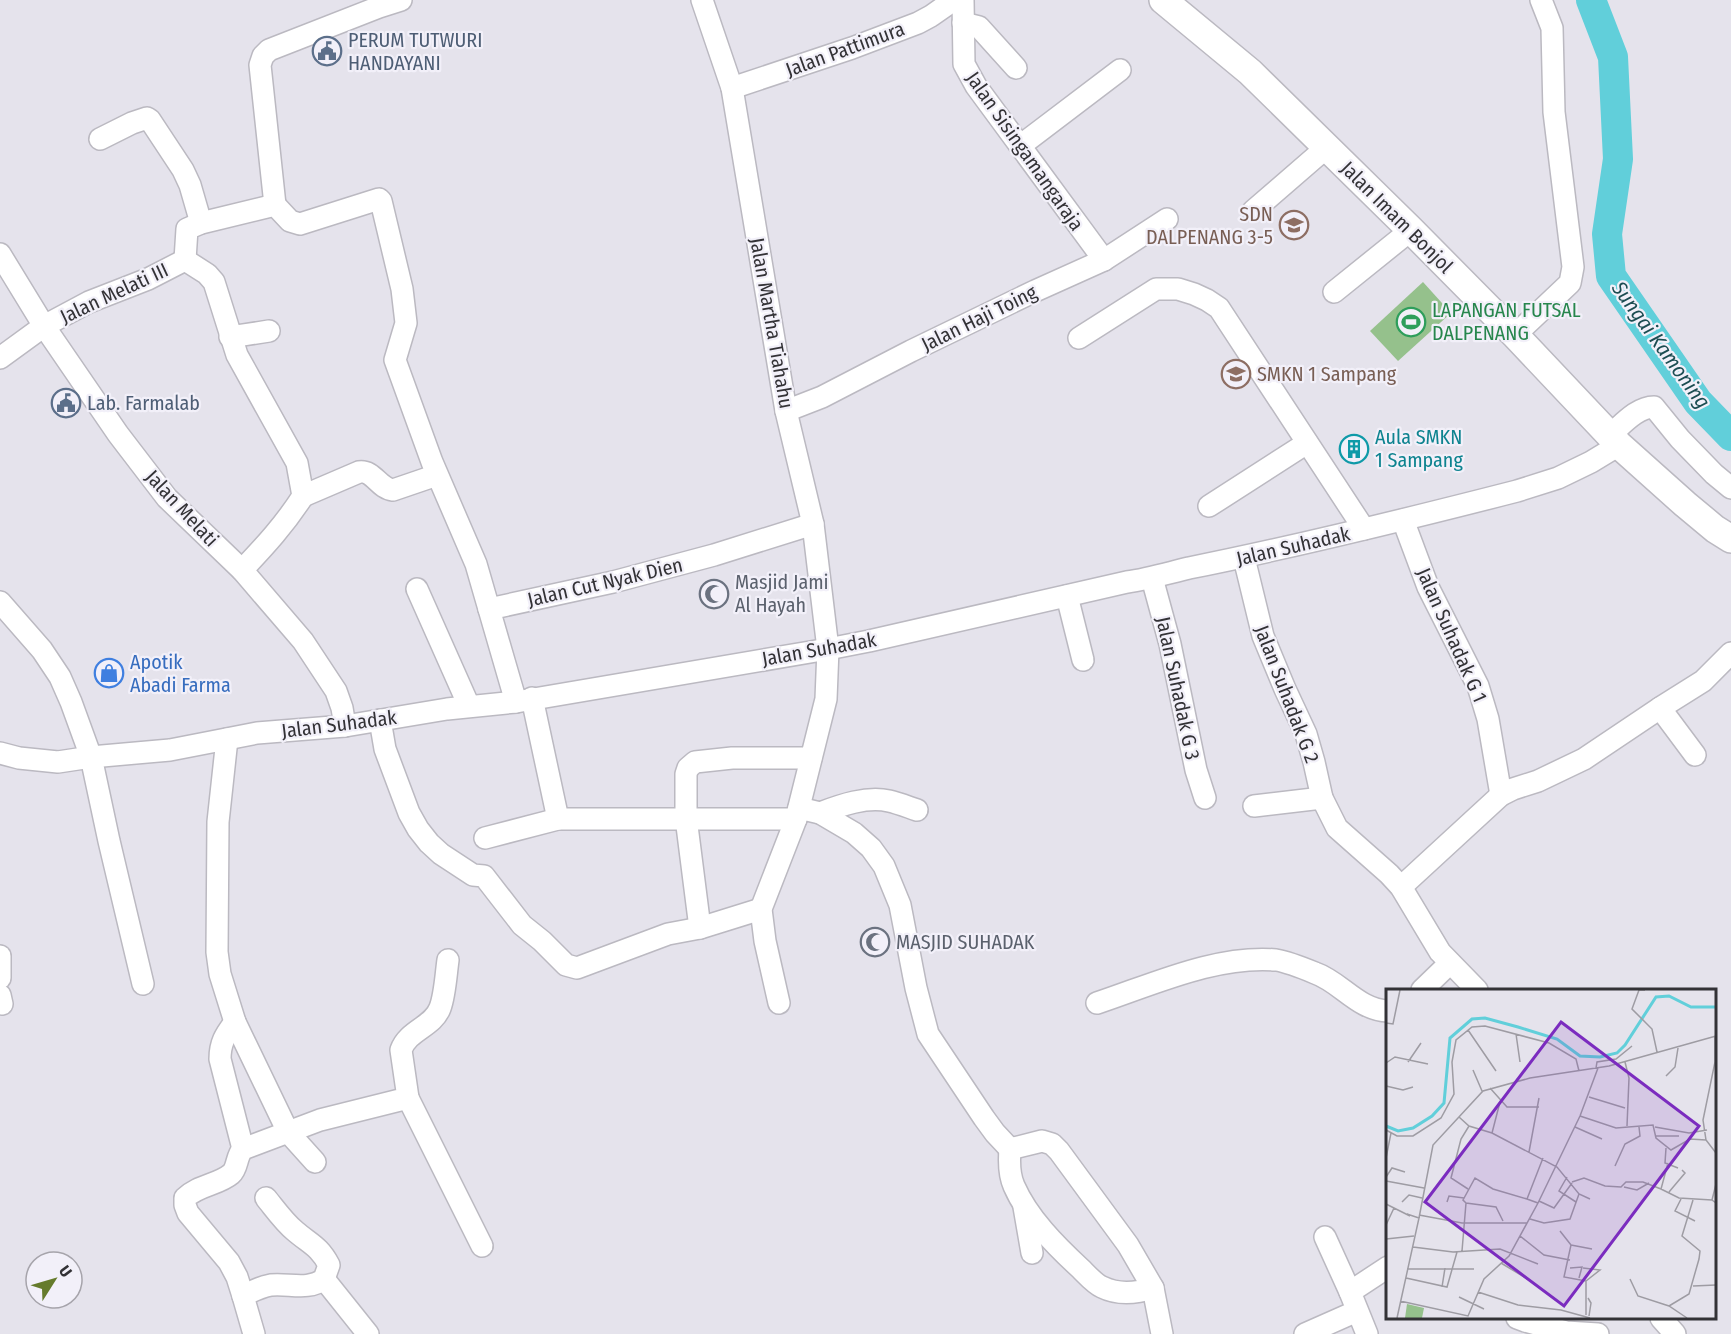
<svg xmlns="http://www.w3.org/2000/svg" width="1731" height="1334" viewBox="0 0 1731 1334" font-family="'Fira Sans Condensed',sans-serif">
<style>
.pitch{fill:#95c18c}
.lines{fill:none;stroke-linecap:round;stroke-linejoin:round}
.river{stroke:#61cfda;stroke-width:30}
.minor-casing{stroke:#bbb9c1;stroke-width:24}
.major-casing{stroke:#bbb9c1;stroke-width:30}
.minor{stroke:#fff;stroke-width:21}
.major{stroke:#fff;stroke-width:27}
.labels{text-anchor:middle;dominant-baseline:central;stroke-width:4.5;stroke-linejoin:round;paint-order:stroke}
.service-label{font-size:20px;fill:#4e5e75;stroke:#f2f0f9;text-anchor:start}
.street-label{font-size:20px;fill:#333236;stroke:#f2f0f9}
.education-label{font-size:20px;fill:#785e54;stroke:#f2f0f9;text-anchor:end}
.leisure-label{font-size:20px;fill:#27864d;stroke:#f2f0f9;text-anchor:start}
.culture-label{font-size:20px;fill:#0d838f;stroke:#f2f0f9;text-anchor:start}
.worship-label{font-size:20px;fill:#5b616d;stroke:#f2f0f9;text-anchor:start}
.shop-label{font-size:20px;fill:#366cbe;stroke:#f2f0f9;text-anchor:start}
.water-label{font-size:21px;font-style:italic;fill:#1c4d52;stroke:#f2f0f9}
.inset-river{fill:none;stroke:#61cfda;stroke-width:3}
.inset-road{fill:none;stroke:#9e9ca3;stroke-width:1.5}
.view{fill:#7b2cbf;fill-opacity:0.15;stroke:#7b2cbf;stroke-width:3}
.inset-edge{fill:none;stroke:#333236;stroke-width:3}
</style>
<rect width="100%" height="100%" fill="#e5e3ec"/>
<!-- pitch -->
<path class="pitch" d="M1423,282L1451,313L1398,361L1370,331Z"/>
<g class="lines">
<!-- river -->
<path class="river" d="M1591,0L1613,57L1618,159L1607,234L1611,276L1698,402L1731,436"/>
<!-- minor casing -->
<g class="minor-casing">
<g id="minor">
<path d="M702,0L732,88L786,411L813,524L828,649L826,699L796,819L761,909L765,941L779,1003"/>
<path d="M963,0L964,64L976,86L1104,260"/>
<path d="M963,23L979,27L1016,68"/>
<path d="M732,88L852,48L918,23L931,16L954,0"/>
<path d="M100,139L132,123L147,118L150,120L183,170L190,185L201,223"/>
<path d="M1020,146L1120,70"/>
<path d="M275,205L260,65L263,56L269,50L379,7L401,0"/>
<path d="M1253,211L1327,147"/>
<path d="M0,254L44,326L118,434L167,498L242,570L303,641L336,691L342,708L345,726"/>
<path d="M185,260L187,229L201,223L275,205L290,221L300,224L379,199L381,201L402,289L406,323L395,360L432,462L476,564L489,609"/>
<path d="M185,260L207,274L214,282L237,355L297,463L303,496C285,524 265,546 242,570"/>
<path d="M1334,292L1411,230"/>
<path d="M1515,335L1570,283L1573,267L1554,112L1552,28L1541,0"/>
<path d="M230,337L269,331"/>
<path d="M1079,338L1156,289H1178L1194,294L1207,300L1219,308L1364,529"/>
<path d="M0,358L44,326L89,302L148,279L185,260"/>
<path d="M786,411L822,397L911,351L1035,291L1104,260L1167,219"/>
<path d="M1610,435C1622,425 1637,407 1654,407L1680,439L1714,474L1731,488"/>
<path d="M303,496L359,472C374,470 378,488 393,490L437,475"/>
<path d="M1209,506L1307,443"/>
<path d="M1403,520L1428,587L1478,686L1488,719L1501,795"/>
<path d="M1244,558L1263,636L1285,689L1306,734L1314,762L1322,798L1337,828L1389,874L1401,887L1440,952L1477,990"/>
<path d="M1152,578L1170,644L1196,770L1205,798"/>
<path d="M417,589L469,706"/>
<path d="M1067,596L1083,660"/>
<path d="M0,602L42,650L60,677L71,702L91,757L109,841L143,984"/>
<path d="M532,698L558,819H796"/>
<path d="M516,702L489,609L613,582L714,555L813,524"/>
<path d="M1660,708L1695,755"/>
<path d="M380,720L385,749L409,813L418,829L429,843L441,854L473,875L484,876L522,925L542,941L566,965L577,968L668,934L700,928L761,909"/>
<path d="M227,739L218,822L217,952L220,974L235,1022L288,1132L315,1162"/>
<path d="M0,753L19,758L58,762L91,757L170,750L257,733L345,726L447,709L516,702L828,649L869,641L1127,582C1148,579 1168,573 1189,568C1299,546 1408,519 1517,491L1558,478L1591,462L1619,445"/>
<path d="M1254,806L1322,798"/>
<path d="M799,808L820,813L854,833L871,848L884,866L900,905L916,988L928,1034L984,1118L995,1133L1010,1149L1042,1141L1052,1144L1059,1151L1128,1245L1153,1288L1162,1334"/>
<path d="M820,813C841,805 867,796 889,801C898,803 908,807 917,810"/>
<path d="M485,838L558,819"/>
<path d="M1401,887L1501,795L1513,789L1538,781L1584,759L1660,708L1703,681L1731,653"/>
<path d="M700,928L686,818V774L688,768L695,762L732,758H811"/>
<path d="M0,956V978"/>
<path d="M1422,990L1450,963"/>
<path d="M0,995L2,1004"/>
<path d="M1097,1003C1154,984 1216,955 1276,960C1288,962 1303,968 1315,973C1341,982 1358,1010 1388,1011"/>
<path d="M235,1022C225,1035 220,1043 220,1059L243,1149"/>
<path d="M408,1098L482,1246"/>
<path d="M1010,1149C1009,1161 1009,1175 1014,1186C1028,1218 1056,1246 1081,1269C1087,1275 1095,1284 1102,1287C1118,1295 1137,1293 1153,1288"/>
<path d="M1024,1207L1032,1253"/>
<path d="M1325,1237L1350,1292"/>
<path d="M324,1279L368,1334"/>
<path d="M243,1296C252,1291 261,1287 271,1285C289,1283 308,1291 324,1279L329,1265C319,1246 310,1244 295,1231C284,1222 275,1209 266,1198"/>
<path d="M1517,1318L1525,1321L1566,1332L1598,1334"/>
<path d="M1661,1318L1675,1334"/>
<path d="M254,1334L243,1296L237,1277L229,1262L188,1213L185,1205V1198C198,1185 218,1185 231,1174C238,1168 236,1156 243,1149L320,1120L408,1098L401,1050C408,1030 433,1027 440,1008C445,995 446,974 448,960"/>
<path d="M1305,1334L1357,1311"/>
<path d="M1367,1334L1350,1292L1388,1267"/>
</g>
</g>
<!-- major casing -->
<g class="major-casing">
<path id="major" d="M1163,0L1250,72L1411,230L1515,335L1619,445L1685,504L1715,529L1731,539"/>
</g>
<!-- minor -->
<use href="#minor" class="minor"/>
<!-- major -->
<use href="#major" class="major"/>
</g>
<!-- icons -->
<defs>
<g id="civic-ring" transform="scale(1.5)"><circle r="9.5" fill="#f2f0f9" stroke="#5c6f8a" stroke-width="1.5"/><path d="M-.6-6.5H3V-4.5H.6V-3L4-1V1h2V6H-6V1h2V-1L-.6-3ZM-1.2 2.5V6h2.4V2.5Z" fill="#5c6f8a"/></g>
<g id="school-ring" transform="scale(1.5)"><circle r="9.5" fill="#f2f0f9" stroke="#8d6e63" stroke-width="1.5"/><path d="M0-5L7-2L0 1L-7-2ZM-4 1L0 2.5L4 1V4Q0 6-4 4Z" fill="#8d6e63"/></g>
<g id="stadium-ring" transform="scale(1.5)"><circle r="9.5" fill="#f2f0f9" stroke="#2e9e5b" stroke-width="1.5"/><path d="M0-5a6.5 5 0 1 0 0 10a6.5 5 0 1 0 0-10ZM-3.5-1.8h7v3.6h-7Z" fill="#2e9e5b"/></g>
<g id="building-ring" transform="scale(1.5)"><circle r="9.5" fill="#f2f0f9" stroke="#0f9aa8" stroke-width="1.5"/><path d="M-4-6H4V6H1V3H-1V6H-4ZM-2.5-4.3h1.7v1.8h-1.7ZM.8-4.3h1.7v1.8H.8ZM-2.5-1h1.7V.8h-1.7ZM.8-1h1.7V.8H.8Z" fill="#0f9aa8"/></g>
<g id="mosque-ring" transform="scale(1.5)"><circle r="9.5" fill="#f2f0f9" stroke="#6b7280" stroke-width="1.5"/><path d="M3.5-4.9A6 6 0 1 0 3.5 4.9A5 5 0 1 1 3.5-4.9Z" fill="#6b7280"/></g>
<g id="shop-ring" transform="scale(1.5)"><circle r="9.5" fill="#f2f0f9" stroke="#3f7fe0" stroke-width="1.5"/><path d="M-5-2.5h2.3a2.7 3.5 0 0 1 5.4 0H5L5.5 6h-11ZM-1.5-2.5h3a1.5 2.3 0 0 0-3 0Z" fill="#3f7fe0"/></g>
</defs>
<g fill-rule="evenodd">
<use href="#civic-ring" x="327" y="51"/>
<use href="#school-ring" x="1294" y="225"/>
<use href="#stadium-ring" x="1411" y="322"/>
<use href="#school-ring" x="1236" y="374"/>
<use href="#civic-ring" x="66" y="403"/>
<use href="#building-ring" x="1354" y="449"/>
<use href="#mosque-ring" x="714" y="594"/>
<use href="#shop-ring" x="109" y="673"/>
<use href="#mosque-ring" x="875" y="942"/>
</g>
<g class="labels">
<!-- service labels -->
<g class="service-label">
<text x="348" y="40">PERUM TUTWURI<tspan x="348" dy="23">HANDAYANI</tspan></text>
<text x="87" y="403">Lab. Farmalab</text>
</g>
<!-- street labels -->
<g class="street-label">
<text transform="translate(845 49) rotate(-20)">Jalan Pattimura</text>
<text transform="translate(1025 151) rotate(55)">Jalan Sisingamangaraja</text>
<text transform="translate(1397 217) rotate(45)">Jalan Imam Bonjol</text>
<text transform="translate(114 293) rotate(-25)">Jalan Melati III</text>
<text transform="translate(979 318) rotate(-26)">Jalan Haji Toing</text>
<text transform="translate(772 323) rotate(80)">Jalan Martha Tiahahu</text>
<text transform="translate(182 508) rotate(47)">Jalan Melati</text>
<text transform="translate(1293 546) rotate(-13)">Jalan Suhadak</text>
<text transform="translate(605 582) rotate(-13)">Jalan Cut Nyak Dien</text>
<text transform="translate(1452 635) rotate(66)">Jalan Suhadak G 1</text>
<text transform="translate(819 649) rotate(-10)">Jalan Suhadak</text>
<text transform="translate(1178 688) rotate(78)">Jalan Suhadak G 3</text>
<text transform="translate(1287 694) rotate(69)">Jalan Suhadak G 2</text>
<text transform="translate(339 724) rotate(-7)">Jalan Suhadak</text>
</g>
<!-- education labels -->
<g class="education-label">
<text x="1273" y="214">SDN<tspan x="1273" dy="23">DALPENANG 3-5</tspan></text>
<text x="1257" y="374" text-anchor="start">SMKN 1 Sampang</text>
</g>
<!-- leisure labels -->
<g class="leisure-label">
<text x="1432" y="310">LAPANGAN FUTSAL<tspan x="1432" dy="23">DALPENANG</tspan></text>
</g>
<!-- culture labels -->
<g class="culture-label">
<text x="1375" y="437">Aula SMKN<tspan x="1375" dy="23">1 Sampang</tspan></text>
</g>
<!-- worship labels -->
<g class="worship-label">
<text x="735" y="582">Masjid Jami<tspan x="735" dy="23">Al Hayah</tspan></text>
<text x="896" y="942">MASJID SUHADAK</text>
</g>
<!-- shop labels -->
<g class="shop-label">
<text x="130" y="662">Apotik<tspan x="130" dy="23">Abadi Farma</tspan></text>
</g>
<!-- water labels -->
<g class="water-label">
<text transform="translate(1661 345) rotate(54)">Sungai Kamoning</text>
</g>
</g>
<!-- overview -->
<g transform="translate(1386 989)">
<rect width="330" height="330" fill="#e5e3ec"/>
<path d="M21,315L38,319L36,329H19Z" fill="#95c18c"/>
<path class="inset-river" d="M0,137L12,142L27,139L46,127L58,114L64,49L86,30L99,29L132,38L171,50L194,67L214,68L231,64L239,56L270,8L283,7L305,18H330"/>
<path class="inset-road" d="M259,1H253L246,20L266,40L271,63M0,34L7,35L14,1M82,41L110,82M130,45L134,73M329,47V73L317,131L320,151L330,164M22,73L35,54M239,73L243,89L241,137M0,74L9,68L42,75M210,79L211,73L230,70L246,57M87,81L96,102M280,87L289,78L292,59M0,97L17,101L27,98M104,99L121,118H153M203,108L239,119M194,127L230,139L267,136L270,149L285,161L304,150L320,151M73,128L83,137L106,144L171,178L193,205L204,210M189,138L216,150M269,138L303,144L321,141M0,141L11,147H27L55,129L68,105L66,73L70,51L86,38L99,37L163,54L190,70L193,82M106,144L114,113M269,147H293M280,159L279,174L292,179M143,163L153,109M0,169L5,144M282,174L275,200L293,209L326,211M229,177L239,155L254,147L253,138M0,188L6,179L19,183M181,188L173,202L190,213M0,192L38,199M186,193L198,189L219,197L235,198L240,193H257L275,200M330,195L326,211L330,214M238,198L251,201L263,194M82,200L65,189L75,150L83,137M283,203L299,184L296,181M295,210L289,222L309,232M153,212L168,219L186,194M16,213L23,206L36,209M61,213L63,207L78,209M80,214L110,218L117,232M152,214L141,210L157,169M0,215L24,227M33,226L76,234H141M33,229L47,156L97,102L144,89L223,77L330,47M144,230L158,234L184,230L193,205M0,236L8,219M174,242L185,256L178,288L200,292M134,247L158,266L184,271M0,250L28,247M185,256L206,260M27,258L67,263L114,260L152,275M76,262L80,214L77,211L89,189L107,200L141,210M115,274L143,291M184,279L196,278L193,289M197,279L214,281L200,292V326M21,280H88M20,289L61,298L71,263M244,290L252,307L283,317L301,329M307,297L330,296M56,298L59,279M92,303L132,316L175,321L204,329M73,308L98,320M202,309L205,314L203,327M14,312L82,327L98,290L123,267L152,214L194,127L212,79M283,317L303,305L313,270L314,262L296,247L307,211M11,329L33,229L21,225"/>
<path class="view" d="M175,33L313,137L178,317L39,213Z"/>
<rect width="330" height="330" class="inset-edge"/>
</g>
<!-- north arrow -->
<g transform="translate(54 1280) rotate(53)"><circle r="28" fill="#f2f0f9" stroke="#a6a4ab" stroke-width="1.5"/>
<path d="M0-4.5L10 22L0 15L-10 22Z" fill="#657b2c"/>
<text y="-9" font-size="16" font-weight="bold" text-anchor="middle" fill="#333236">U</text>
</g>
</svg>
